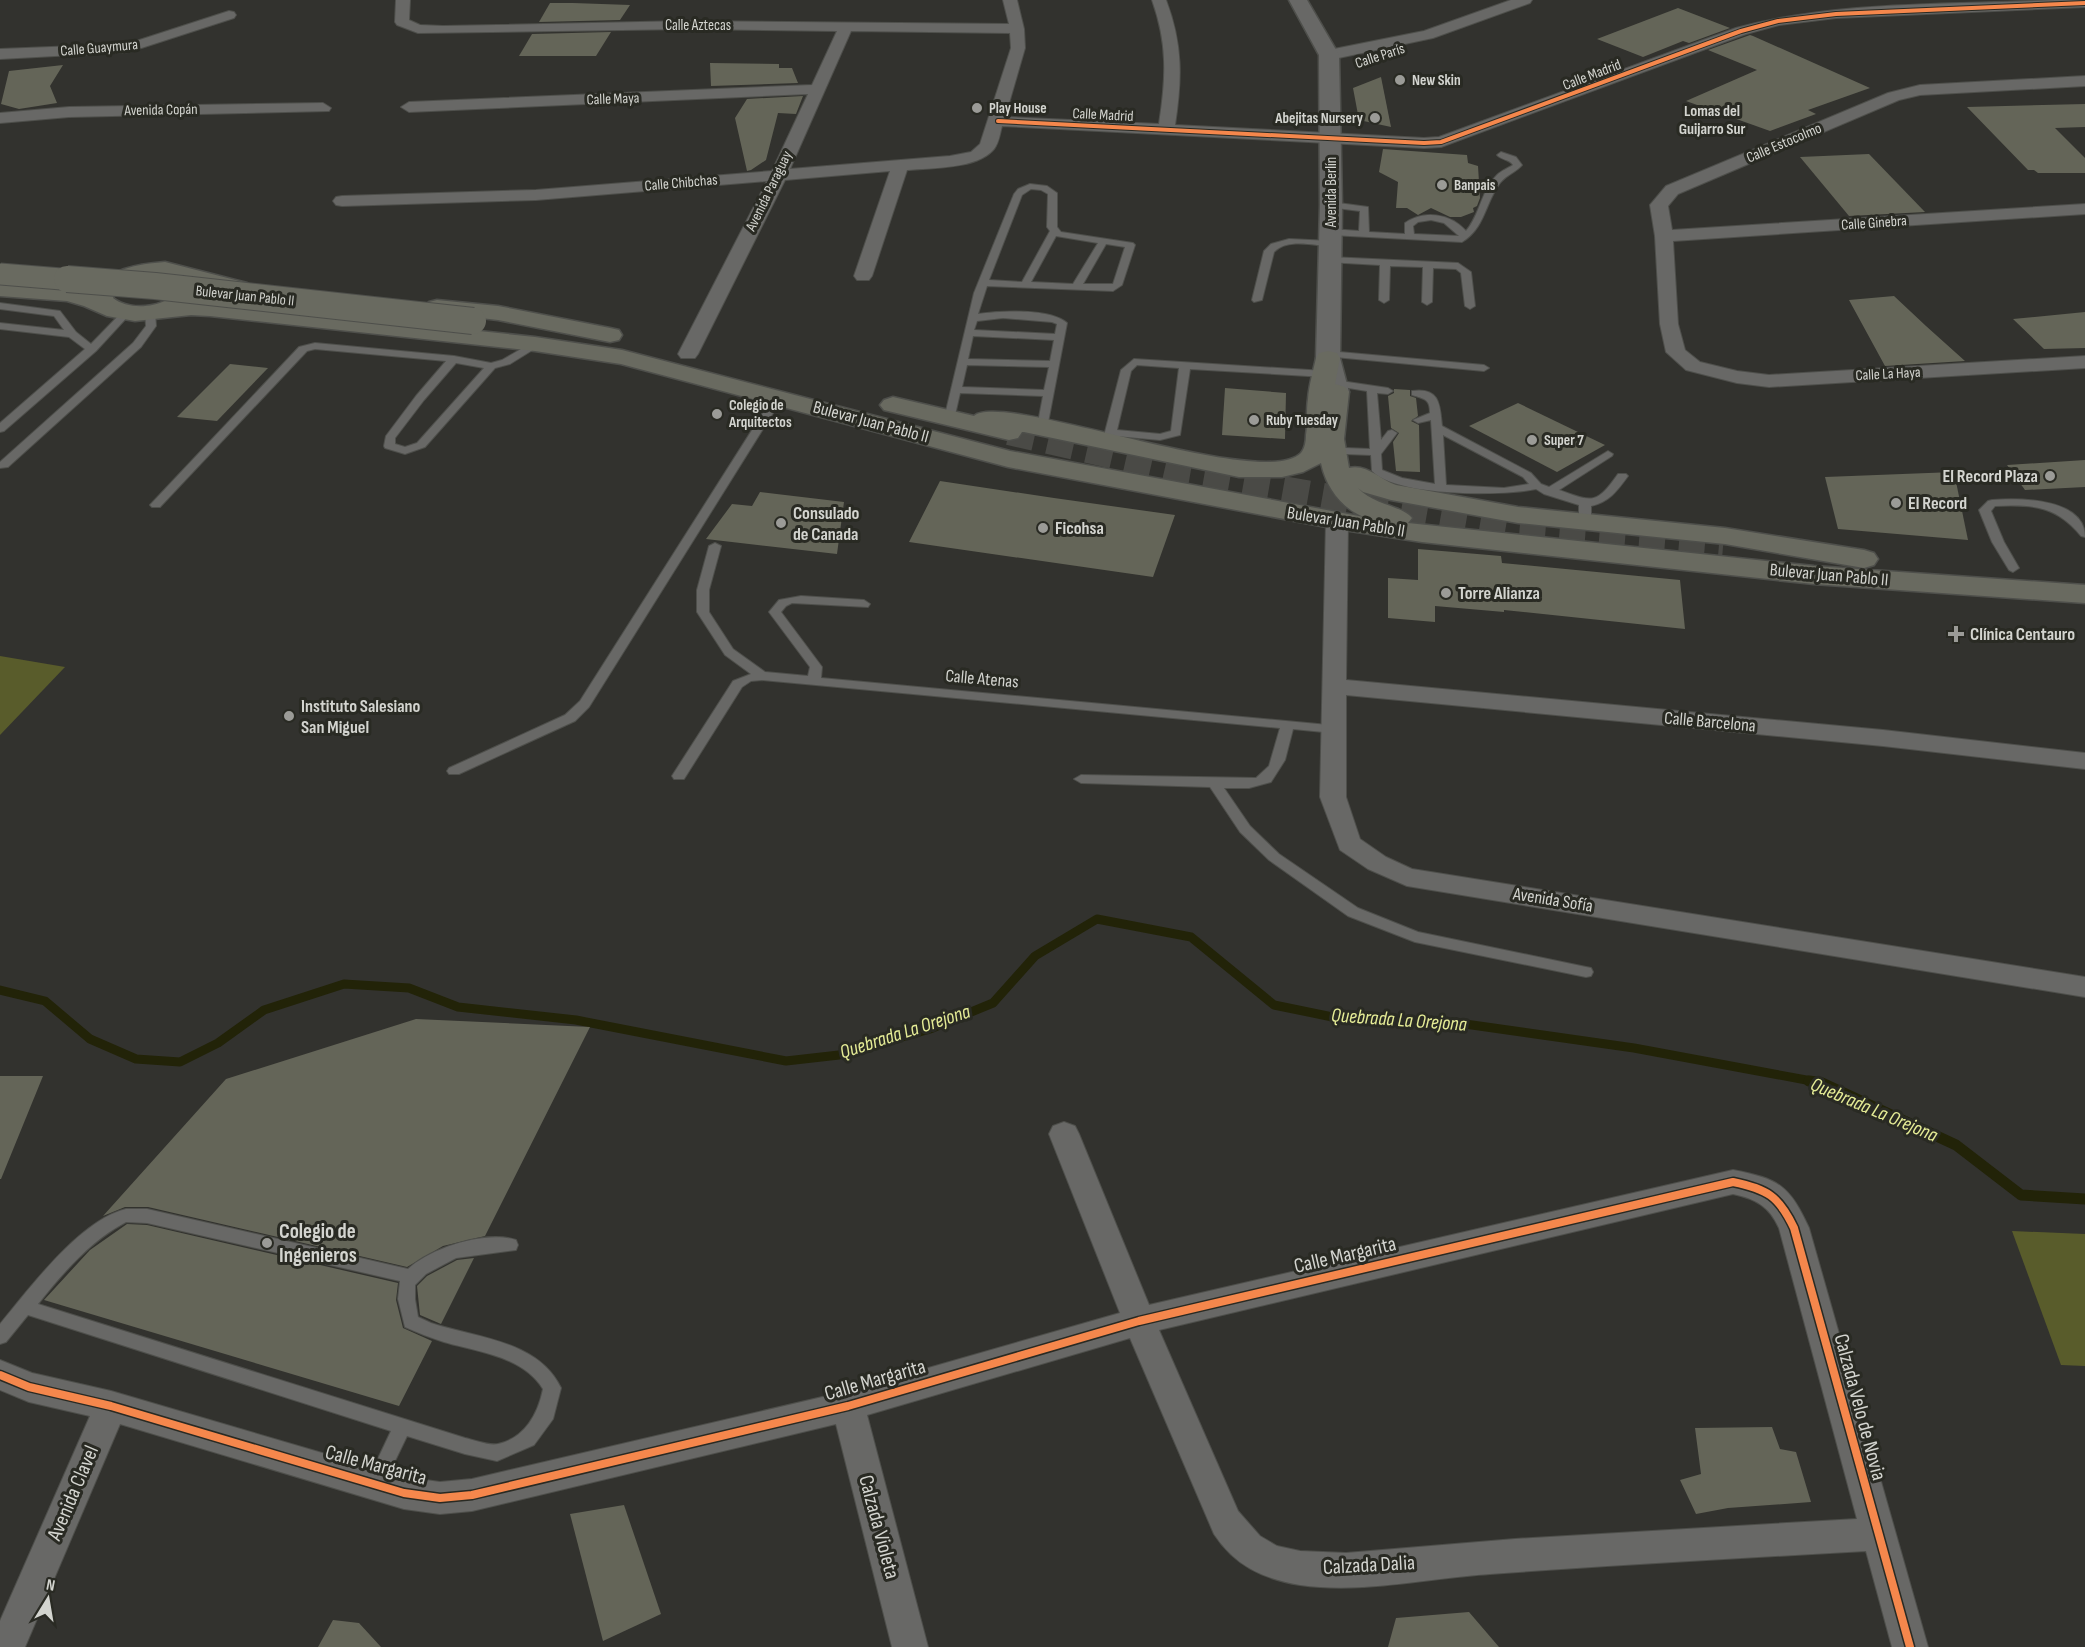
<svg xmlns="http://www.w3.org/2000/svg" width="2085" height="1647" viewBox="0 0 2085 1647" font-family="'Sofia Sans Condensed',sans-serif">
<style>
.green{fill:#595c2b}
.lines{fill:none;stroke-linecap:round;stroke-linejoin:round}
.stream-far1{stroke:#222308;stroke-width:9}
.stream{stroke:#222308;stroke-width:11}
.building{fill:#646558}
.primary-tunnel{stroke:#4a4a46;stroke-width:26;stroke-dasharray:26 14;stroke-linecap:butt}
.service-casing{stroke:#4e4f4b;stroke-width:2}
.minor-casing{stroke:#4e4f4b;stroke-width:2}
.tertiary-casing{stroke:#4e4f4b;stroke-width:3}
.primary-casing{stroke:#4e4f4b;stroke-width:3}
.service{fill:#686866;fill-rule:evenodd}
.minor{fill:#686866;fill-rule:evenodd}
.tertiary{fill:#686866;fill-rule:evenodd}
.primary{fill:#696a60;fill-rule:evenodd}
.primary-bridge-far1-casing{stroke:#4e4f4b;stroke-width:23;stroke-linecap:butt}
.primary-bridge-casing{stroke:#4e4f4b;stroke-width:28;stroke-linecap:butt}
.primary-bridge-far1{stroke:#696a60;stroke-width:21}
.primary-bridge{stroke:#696a60;stroke-width:26}
.cycleway-far1-casing{stroke:#292a23;stroke-width:6}
.cycleway-casing{stroke:#292a23;stroke-width:11}
.cycleway-far1{stroke:#f5874c;stroke-width:4}
.cycleway{stroke:#f5874c;stroke-width:8}
.poi-dot{fill:#9b9b97;stroke:#292a23;stroke-width:2}
.labels{text-anchor:middle;dominant-baseline:central;stroke-width:6;stroke-linejoin:round;paint-order:stroke}
.far-street-label{font-size:15px;fill:#d3d4cf;stroke:#292a23}
.far-poi-label{font-size:15px;font-weight:bold;fill:#d3d4cf;stroke:#292a23;text-anchor:start}
.far-neighbourhood-label{font-size:16px;font-weight:bold;fill:#d3d4cf;stroke:#292a23}
.street-label{font-size:18px;fill:#d3d4cf;stroke:#292a23}
.poi-label{font-size:18px;font-weight:bold;fill:#d3d4cf;stroke:#292a23;text-anchor:start}
.water-label{font-size:20px;font-style:italic;fill:#e5ec96;stroke:#292a23}
.near-poi-label{font-size:21px;font-weight:bold;fill:#d3d4cf;stroke:#292a23;text-anchor:start}
.near-street-label{font-size:21px;fill:#d3d4cf;stroke:#292a23}
</style>
<rect width="100%" height="100%" fill="#32322e"/>
<!-- green -->
<g class="green">
<path d="M0,656L65,667L0,735Z"/>
<path d="M2012,1231L2085,1234V1366L2061,1365Z"/>
</g>
<g class="lines">
<!-- stream-far1 -->
<path class="stream-far1" d="M0,990L45,1001L90,1039L136,1059L180,1062L218,1043L264,1010L344,984L409,988L458,1007L576,1020L786,1061L839,1055L930,1029L993,1003L1035,956L1097,919L1191,937L1274,1005L1342,1019L1458,1023L1634,1048L1817,1082"/>
<!-- stream -->
<path class="stream" d="M1809,1081L1822,1083L1956,1145L2021,1195L2085,1199"/>
</g>
<!-- building -->
<g class="building">
<path d="M550,3H573L630,5L620,20L539,22Z"/>
<path d="M1678,8L1730,28L1689,43L1683,41L1643,57L1597,39Z"/>
<path d="M611,32L596,56H519L532,34Z"/>
<path d="M1750,35L1753,36L1870,88L1808,110L1816,114L1770,131L1686,101L1757,70L1708,50Z"/>
<path d="M710,63L779,64V68H792L798,83L711,86Z"/>
<path d="M63,65L50,86L57,103L19,109L1,104L9,71Z"/>
<path d="M1381,77L1391,127L1359,120L1353,88Z"/>
<path d="M803,96L796,114L778,113L766,160L751,170L747,171L735,118L747,99Z"/>
<path d="M2085,104V127L2055,128L2085,158V173H2038L2034,170H2028L1967,107Z"/>
<path d="M1383,149L1467,155L1468,163L1478,166L1480,198L1477,206L1473,208L1474,212L1461,217H1450L1431,208L1418,215L1407,208H1396L1398,182L1379,172Z"/>
<path d="M1869,154L1925,212L1849,216L1800,157Z"/>
<path d="M1894,296L1926,326L1965,361L1885,366L1849,300Z"/>
<path d="M2085,312V348L2044,349L2013,319Z"/>
<path d="M230,364L268,368L217,421L177,417Z"/>
<path d="M1225,388L1286,393L1285,439L1222,435Z"/>
<path d="M1394,389L1410,390V396L1416,398L1418,416L1411,421L1419,425L1420,472L1396,471L1393,442L1399,433L1391,428L1388,396L1394,393Z"/>
<path d="M1518,403L1605,445L1557,472L1469,426Z"/>
<path d="M2085,460V487L2025,490L2007,465Z"/>
<path d="M1954,472L1968,540L1838,529L1825,477Z"/>
<path d="M940,481L1054,498L1175,515L1153,577L909,542Z"/>
<path d="M760,492L844,502L837,554L706,539L732,504L752,506Z"/>
<path d="M1418,549L1501,556L1502,563L1680,580L1685,629L1504,610V612L1435,606V622L1388,618V578L1418,580Z"/>
<path d="M416,1019L590,1027L485,1236L443,1246L407,1267L148,1207H125L103,1216L226,1079Z"/>
<path d="M0,1076H43L1,1179H0Z"/>
<path d="M127,1224L147,1225L398,1283L396,1300L403,1328L432,1341L399,1406L44,1300L90,1250Z"/>
<path d="M474,1258L441,1324L420,1315L417,1286L427,1276L457,1260Z"/>
<path d="M1772,1427L1780,1449L1796,1452L1811,1502L1728,1508L1696,1514L1680,1480L1701,1474L1695,1428Z"/>
<path d="M624,1505L661,1614L603,1641L570,1514Z"/>
<path d="M1469,1612L1499,1647H1388L1396,1618Z"/>
<path d="M333,1620L359,1623L381,1647H318Z"/>
</g>
<g class="lines">
<!-- primary-tunnel -->
<path class="primary-tunnel" d="M1009,432L1180,471L1518,530L1723,547"/>
<!-- service casing -->
<g class="service-casing">
<g id="service">
<path d="M1501,152L1516,157L1522,165C1516,172 1506,175 1500,183C1485,203 1485,228 1462,242L1331,235L1326,232L1331,229L1359,231L1360,211L1328,207L1326,205L1331,202L1368,207L1369,232L1405,234V223C1424,210 1450,213 1466,231C1480,215 1481,191 1497,175C1501,171 1508,168 1513,165C1509,159 1501,160 1497,155ZM1431,220L1444,223L1459,236L1414,234L1413,226L1418,222Z"/>
<path d="M1030,184L1047,186L1057,193V227L1061,232L1133,243L1135,245L1122,285L1113,291L987,286L978,314C1000,311 1050,308 1067,323L1047,428L1042,431L1037,428L1043,396L960,393L955,415L954,417H946L945,415L974,293L1014,194L1018,189ZM1031,189L1041,190L1048,194L1047,227L1050,231L1022,282L989,280L1022,195ZM1056,236L1098,243L1073,284L1031,282ZM1106,244L1125,247L1113,284H1083ZM1003,318L1052,322L1057,324L1055,334L974,330L977,321ZM973,336L1054,340L1050,361L968,359ZM967,365L1049,367L1044,390L962,387Z"/>
<path d="M1289,239L1331,241L1336,244L1331,247C1314,245 1287,238 1274,252L1262,300L1254,302L1252,300L1264,251L1271,244Z"/>
<path d="M1330,257L1458,263L1471,272L1475,306L1470,309L1465,306L1461,273L1456,269L1433,268L1432,302L1427,305L1422,302L1423,267L1390,266L1389,300L1384,303L1379,300L1380,265L1327,262V258Z"/>
<path d="M0,303L60,311L76,332L91,344L123,311L131,313L96,351L4,431L0,432V423L85,349L69,337L0,329V323L64,330L54,316L0,309Z"/>
<path d="M150,309L155,312L156,326L141,347L8,467L0,468V462L133,343L146,326L145,312Z"/>
<path d="M535,341L539,342V346L510,364L495,368L425,447L405,454L385,448L384,446L386,436L416,396L446,361L315,349L307,351L160,507H152L150,505L299,347L315,343L454,356L491,363L502,360ZM456,363L484,368L417,443L405,447L395,444V438L424,400Z"/>
<path d="M1328,351L1484,365L1489,368L1484,371L1324,356V352Z"/>
<path d="M1134,359L1325,371L1330,374L1325,377L1190,369L1180,435L1160,440L1116,436L1113,444H1105V432L1121,370ZM1137,365L1179,368L1171,431L1160,434L1117,430L1131,371Z"/>
<path d="M1334,380L1388,388L1393,391L1388,394L1377,393L1381,440L1388,431L1392,430L1397,433L1381,454L1382,470L1402,478L1435,484L1431,420L1418,423L1413,420L1430,413C1430,399 1425,399 1412,395V391C1440,387 1440,405 1442,426L1531,473L1541,484L1549,487L1608,451L1613,454L1612,456L1559,490C1593,502 1596,505 1618,474H1626L1628,476C1617,491 1609,502 1591,506V523L1585,526L1579,523V505L1544,494L1536,489C1502,496 1397,497 1372,471L1371,455L1345,454L1340,451L1345,448L1370,449L1367,391L1330,385L1329,383ZM1443,435L1523,477L1529,484L1504,488L1446,485Z"/>
<path d="M778,394L783,397L589,707L575,721L459,774H449L447,771L449,768L565,715L580,701L773,397Z"/>
<path d="M1992,500C2020,498 2085,498 2085,537L2081,536C2057,506 2032,504 1995,506L1991,511L2004,542L2019,568L2013,572L2009,570L1992,542L1979,510L1988,501Z"/>
<path d="M715,543L721,546L709,590V612L733,649L765,672L808,676L810,667L769,612L779,600L801,596L864,600L870,604L868,607L792,603L786,606L781,612L822,667L821,678L1339,726L1340,729L1339,732L1334,733L1293,729L1285,760L1271,782L1249,788H1224L1250,826L1279,854L1358,908L1418,932L1586,967L1591,968L1593,972L1591,976L1586,977L1415,942L1348,916L1269,860L1240,832L1210,787L1081,783L1074,779L1081,775L1256,778L1269,766L1280,728L762,680L751,681L742,687L684,779H674L672,776L733,681L751,674L725,655L697,612V590L709,546Z"/>
<path d="M126,1209H147L408,1269C430,1248 486,1230 516,1240L518,1245L516,1250L456,1258L426,1274L415,1285V1299L418,1317L431,1323C476,1338 538,1340 561,1388L553,1419L534,1445L497,1461L465,1454L407,1436L381,1490L375,1492L369,1490L366,1484L391,1431L28,1315L6,1342L0,1344V1324C29,1289 80,1220 126,1209ZM126,1222L147,1223L400,1281L398,1299L405,1327C418,1333 431,1338 444,1342C478,1352 523,1356 543,1389C538,1414 525,1438 498,1444C489,1446 474,1440 465,1438L38,1304C63,1273 90,1241 126,1222Z"/>
</g>
</g>
<!-- minor casing -->
<g class="minor-casing">
<g id="minor">
<path d="M396,0H410L409,20L420,25L443,26L687,21L1009,24L1003,0H1017L1024,29L1025,48L1005,117L1159,124C1166,78 1168,45 1152,0H1166C1183,45 1182,79 1175,125L1424,138L1439,137L1736,28C1838,0 1950,5 2055,0H2085V7L1836,18L1779,25L1746,34L1441,147L1424,148L1002,126C1000,133 999,143 994,149C978,169 931,168 907,170L872,276L869,280H857L854,276L890,171L785,180L698,354L695,358H681L678,354L767,181L536,200L342,206L336,205L333,201L336,197L342,196L536,190L772,171L808,94L409,112L401,107L409,102L812,85L837,31L687,29L418,33L397,25L395,22ZM851,31L1010,33L1011,48L980,144L971,152L950,156L790,169Z"/>
<path d="M1511,0H1532L1530,3L1433,38L1329,60L1321,55L1329,50L1424,31Z"/>
<path d="M229,11L234,12L236,15L234,18L129,52L0,59V49L127,44Z"/>
<path d="M2085,76V86L1920,95L1899,100L1678,194L1668,206L1672,230L2085,204V214L1673,241L1678,324L1685,350L1700,362L1737,371L1769,375L2085,356V368L1769,387L1737,383L1686,370L1666,352L1660,324L1655,236L1650,205L1666,186L1888,93L1920,85Z"/>
<path d="M323,103L331,108L329,111L69,117L0,123V113L69,107Z"/>
<path d="M1337,515L1345,516L1348,521L1346,680L1883,730L2085,753V769L1883,746L1346,695V797L1360,839L1386,857L1412,869L2085,977V997L1407,886L1368,869L1340,850L1320,797L1326,521L1329,516Z"/>
<path d="M1064,1122L1075,1126L1079,1134L1149,1305L1733,1170C1779,1179 1789,1185 1809,1228L1928,1647H1892L1866,1551C1740,1558 1615,1565 1490,1574C1428,1578 1362,1594 1300,1585C1263,1579 1234,1565 1214,1534L1130,1338L867,1415L928,1647H892L836,1424L472,1511L440,1514L404,1509L120,1424L25,1647H0V1621L90,1416L29,1402L0,1390V1360L32,1373L111,1391L404,1477L440,1482L472,1479L848,1391L1120,1313L1049,1134L1053,1126ZM1733,1194C1756,1199 1769,1206 1779,1228L1857,1519L1515,1539L1346,1553L1300,1551L1277,1546L1260,1536L1238,1511L1159,1330Z"/>
</g>
</g>
<!-- tertiary casing -->
<g class="tertiary-casing">
<path id="tertiary" d="M1289,0H1307L1339,55L1342,205L1340,358L1349,392L1345,397L1336,400L1327,397L1323,392L1316,358L1320,205L1319,55Z"/>
</g>
<!-- primary casing -->
<g class="primary-casing">
<g id="primary">
<path d="M165,262L247,283L251,288L247,293L239,295L206,288L196,301L535,337L622,350L1010,451L1364,517C1341,508 1326,487 1321,463L1303,472L1282,477H1239L1024,432H1022L1018,438L1009,440L884,410L880,405L884,400L893,397L974,416C1002,390 1263,492 1301,453C1305,448 1306,441 1306,435C1308,423 1306,411 1308,399C1309,385 1313,372 1316,358L1319,353L1328,351L1337,353L1340,358L1335,384L1345,387L1349,392L1344,439L1349,468C1367,464 1379,479 1396,485L1518,507L1725,528L1864,550L1874,553L1878,559L1874,565L1864,568L1725,544L1518,523L1391,500L1363,492L1358,488C1373,505 1403,506 1412,518L1408,523L1814,566L2085,585V603L1814,584L1422,542L1337,529L1008,467L621,364L535,351L210,316L191,315L135,321L107,316L84,306L67,301L0,296V282L54,286L90,293C107,269 138,264 165,262ZM165,276L180,280L184,284C172,307 132,313 113,298C120,279 148,277 165,276Z"/>
<path d="M437,300L498,306L610,328L619,330L622,335L619,340L610,342L498,320L429,312L425,307L429,302Z"/>
</g>
</g>
<!-- service -->
<use href="#service" class="service"/>
<!-- minor -->
<use href="#minor" class="minor"/>
<!-- tertiary -->
<use href="#tertiary" class="tertiary"/>
<!-- primary -->
<use href="#primary" class="primary"/>
<!-- primary-bridge-far1 casing -->
<g class="primary-bridge-far1-casing">
<path id="primary-bridge-far1" d="M0,274L86,281"/>
</g>
<!-- primary-bridge casing -->
<g class="primary-bridge-casing">
<path id="primary-bridge" d="M67,279L155,286L473,321"/>
</g>
<!-- primary-bridge-far1 -->
<use href="#primary-bridge-far1" class="primary-bridge-far1"/>
<!-- primary-bridge -->
<use href="#primary-bridge" class="primary-bridge"/>
<!-- cycleway-far1 casing -->
<g class="cycleway-far1-casing">
<path id="cycleway-far1" d="M998,121L1424,143L1441,142L1741,31L1778,21L1836,14L2085,3"/>
</g>
<!-- cycleway casing -->
<g class="cycleway-casing">
<path id="cycleway" d="M0,1375L29,1387L111,1406L404,1493L440,1498L472,1495L848,1406L1139,1321L1733,1182C1767,1189 1779,1196 1794,1228L1910,1647"/>
</g>
<!-- cycleway-far1 -->
<use href="#cycleway-far1" class="cycleway-far1"/>
<!-- cycleway -->
<use href="#cycleway" class="cycleway"/>
</g>
<!-- markers -->
<g class="poi-dot">
<circle cx="1400" cy="80" r="6"/>
<circle cx="977" cy="108" r="6"/>
<circle cx="1375" cy="118" r="6"/>
<circle cx="1442" cy="185" r="6"/>
<circle cx="717" cy="414" r="6"/>
<circle cx="1254" cy="420" r="6"/>
<circle cx="1532" cy="440" r="6"/>
<circle cx="2050" cy="476" r="6"/>
<circle cx="1896" cy="503" r="6"/>
<circle cx="781" cy="523" r="6"/>
<circle cx="1043" cy="528" r="6"/>
<circle cx="1446" cy="593" r="6"/>
<path d="M1953 625h6v6h6v6h-6v6h-6v-6h-6v-6h6z"/>
<circle cx="289" cy="716" r="6"/>
<circle cx="267" cy="1243" r="6"/>
</g>
<g class="labels">
<!-- far-street labels -->
<g class="far-street-label">
<text x="698" y="25">Calle Aztecas</text>
<text transform="translate(99 48) rotate(-5)">Calle Guaymura</text>
<text transform="translate(1380 56) rotate(-18)">Calle París</text>
<text transform="translate(1592 75) rotate(-21)">Calle Madrid</text>
<text transform="translate(613 99) rotate(-2)">Calle Maya</text>
<text transform="translate(161 110) rotate(-1)">Avenida Copán</text>
<text transform="translate(1103 115) rotate(3)">Calle Madrid</text>
<text transform="translate(1784 143) rotate(-23)">Calle Estocolmo</text>
<text transform="translate(681 183) rotate(-5)">Calle Chibchas</text>
<text transform="translate(769 191) rotate(-64)">Avenida Paraguay</text>
<text transform="translate(1331 192) rotate(-90)">Avenida Berlín</text>
<text transform="translate(1874 223) rotate(-4)">Calle Ginebra</text>
<text transform="translate(245 296) rotate(6)">Bulevar Juan Pablo II</text>
<text transform="translate(1888 374) rotate(-3)">Calle La Haya</text>
</g>
<!-- far-poi labels -->
<g class="far-poi-label">
<text x="1412" y="80">New Skin</text>
<text x="989" y="108">Play House</text>
<text x="1363" y="118" text-anchor="end">Abejitas Nursery</text>
<text x="1454" y="185">Banpais</text>
<text x="729" y="405">Colegio de<tspan x="729" dy="17">Arquitectos</tspan></text>
<text x="1266" y="420">Ruby Tuesday</text>
<text x="1544" y="440">Super 7</text>
</g>
<!-- far-neighbourhood labels -->
<g class="far-neighbourhood-label">
<text x="1712" y="111">Lomas del<tspan x="1712" dy="18">Guijarro Sur</tspan></text>
</g>
<!-- street labels -->
<g class="street-label">
<text transform="translate(871 422) rotate(15)">Bulevar Juan Pablo II</text>
<text transform="translate(1346 522) rotate(9)">Bulevar Juan Pablo II</text>
<text transform="translate(1829 575) rotate(5)">Bulevar Juan Pablo II</text>
<text transform="translate(982 679) rotate(5)">Calle Atenas</text>
<text transform="translate(1710 722) rotate(5)">Calle Barcelona</text>
<text transform="translate(1553 900) rotate(9)">Avenida Sofía</text>
</g>
<!-- poi labels -->
<g class="poi-label">
<text x="2038" y="476" text-anchor="end">El Record Plaza</text>
<text x="1908" y="503">El Record</text>
<text x="793" y="513">Consulado<tspan x="793" dy="21">de Canada</tspan></text>
<text x="1055" y="528">Ficohsa</text>
<text x="1458" y="593">Torre Alianza</text>
<text x="1970" y="634">Clínica Centauro</text>
<text x="301" y="706">Instituto Salesiano<tspan x="301" dy="21">San Miguel</tspan></text>
</g>
<!-- water labels -->
<g class="water-label">
<text transform="translate(1399 1020) rotate(4)">Quebrada La Orejona</text>
<text transform="translate(905 1032) rotate(-18)">Quebrada La Orejona</text>
<text transform="translate(1874 1110) rotate(23)">Quebrada La Orejona</text>
</g>
<!-- near-poi labels -->
<g class="near-poi-label">
<text x="279" y="1231">Colegio de<tspan x="279" dy="24">Ingenieros</tspan></text>
</g>
<!-- near-street labels -->
<g class="near-street-label">
<text transform="translate(1345 1255) rotate(-13)">Calle Margarita</text>
<text transform="translate(875 1380) rotate(-16)">Calle Margarita</text>
<text transform="translate(1860 1407) rotate(75)">Calzada Velo de Novia</text>
<text transform="translate(376 1465) rotate(15)">Calle Margarita</text>
<text transform="translate(73 1493) rotate(-67)">Avenida Clavel</text>
<text transform="translate(879 1527) rotate(75)">Calzada Violeta</text>
<text transform="translate(1369 1565) rotate(-3)">Calzada Dalia</text>
</g>
</g>
<!-- north arrow -->
<g transform="translate(48 1599) rotate(11)" stroke="#292a23" stroke-width="4.5" paint-order="stroke">
<path d="M0-4.5L10 22L0 15L-10 22Z" fill="#d3d4cf"/>
<text y="-9" font-size="16" font-weight="bold" text-anchor="middle" fill="#d3d4cf">N</text>
</g>
</svg>
